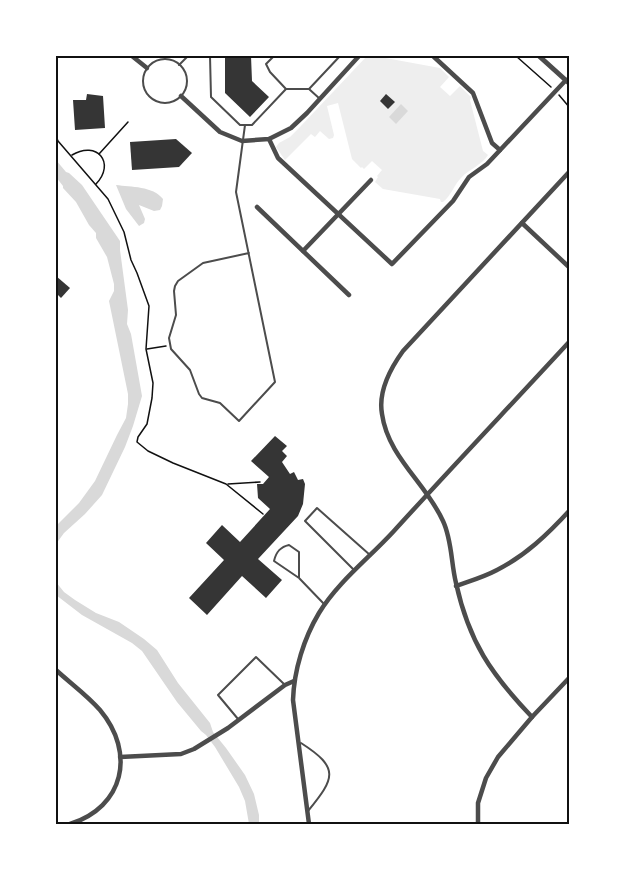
<svg xmlns="http://www.w3.org/2000/svg" width="625" height="880" viewBox="0 0 625 880" font-family="'PT Sans',sans-serif">
<style>
.green{fill:#eee}
.water{fill:#d9d9d9}
.building{fill:#353535}
.lines{fill:none;stroke-linecap:round;stroke-linejoin:round}
.path{stroke:#111;stroke-width:1.5}
.service{stroke:#4c4c4c;stroke-width:2}
.minor{stroke:#4c4c4c;stroke-width:4.5}
.tertiary{stroke:#4c4c4c;stroke-width:5}
.neatline{fill:none;stroke:#111;stroke-width:2}
</style>
<rect width="100%" height="100%" fill="#fff"/>
<!-- green -->
<path class="green" d="M367,56H380V57L440,68L449,77L440,87L450,96L460,86L471,97L470,100L483,151L488,155C482,165 469,169 461,178C454,185 451,196 443,202H441L440,199L383,189L375,182L378,177L377,176L382,170L372,161L364,169L362,167L361,168L352,159L338,103L327,106L334,135L333,138L329,139L320,131L315,137L311,134L285,160L276,147L279,143L290,137L300,127Z"/>
<!-- water -->
<g class="water">
<path d="M401,104L408,111L396,124L389,117Z"/>
<path d="M56,160L66,172L69,173L82,185L120,241V250L128,310L127,324L131,334L142,396L133,426L125,447L102,495L85,514L64,533L56,544V526L79,503L95,481L117,435L126,418L128,404V394L109,301L114,291V284L107,257L96,238V233L89,225L76,202L63,188V186L56,177Z"/>
<path d="M116,185C131,187 153,186 163,199L162,206L160,210L154,211L139,205L145,219L144,223L139,226L126,209Z"/>
<path d="M56,582L64,592L75,600L96,613L119,622L144,639L157,650L178,683L210,723L213,732L226,748L245,775L254,794L259,815V824H249L245,801L239,787L215,747L206,735L201,731L177,702L142,651L132,643L82,615L56,595Z"/>
</g>
<!-- building -->
<g class="building">
<path d="M225,56H251L252,81L269,97L250,117L225,93Z"/>
<path d="M87,94L103,96L105,128L75,130L73,100H86Z"/>
<path d="M386,94L395,102L388,109L380,101Z"/>
<path d="M176,139L192,153L179,167L132,170L130,142Z"/>
<path d="M56,276L70,288L61,298L56,293Z"/>
<path d="M275,436L287,446L282,451L287,456L282,462L290,474L294,472L298,480L303,479L305,484L303,504L298,516L258,559L282,580L266,598L242,576L207,615L189,598L224,560L206,543L222,525L240,542L270,509L258,498L257,484H263L269,477L251,461Z"/>
</g>
<g class="lines">
<!-- path -->
<g class="path">
<path d="M516,56L551,87"/>
<path d="M559,95L570,108"/>
<path d="M56,136L58,141L108,199L124,232L131,260L137,273L149,306L146,349L153,383L152,398L147,424L138,437L137,442L148,451L173,463L226,484L263,514"/>
<path d="M99,154L128,122"/>
<path d="M72,155C97,140 116,163 96,184"/>
<path d="M147,349L166,346"/>
<path d="M228,484L260,482"/>
</g>
<!-- service -->
<g class="service">
<path d="M210,56L211,97L240,125H252L286,89H309L340,56"/>
<path d="M274,56L266,64L270,72L286,89"/>
<circle cx="165" cy="81" r="22"/>
<path d="M179,65L188,56"/>
<path d="M309,89L320,99"/>
<path d="M245,125L236,192L275,382L239,421L220,403L202,398L199,394L190,370L171,349L169,338L176,315L174,291L175,286L178,281L203,263L249,253"/>
<path d="M354,570L305,521L317,508L370,555"/>
<path d="M299,578V552L289,545C280,547 276,552 274,561L299,578L325,605"/>
<path d="M238,719L218,695L256,657L285,685"/>
<path d="M301,743C340,768 335,778 308,811"/>
</g>
<!-- minor -->
<g class="minor">
<path d="M132,56L147,68"/>
<path d="M433,56L473,93L492,143L500,150"/>
<path d="M181,96L220,132L242,141L269,139L291,128L307,113L359,56"/>
<path d="M269,139L278,158L392,264L453,201L469,177L487,164L566,80"/>
<path d="M257,207L349,295"/>
<path d="M522,223L570,268"/>
<path d="M303,251L371,180"/>
<path d="M456,586C470,581 484,577 497,570C525,556 548,534 570,510"/>
<path d="M56,670C70,683 87,695 100,710C136,753 124,807 70,824"/>
<path d="M532,717C491,674 469,642 456,583C451,563 452,540 443,521C426,483 388,457 382,414C378,392 390,369 403,351L570,171"/>
<path d="M120,757L181,754L194,749L228,728L285,685L294,681"/>
<path d="M309,824L293,700C294,670 304,638 319,613C338,582 368,559 393,532C451,468 511,405 570,341"/>
<path d="M478,824V803L486,778L498,757L532,717L570,677"/>
</g>
<!-- tertiary -->
<path class="tertiary" d="M539,56L570,84"/>
</g>
<!-- border -->
<rect width="625" height="880" fill="none" stroke="#ffffff" stroke-width="114"/>
<rect x="57" y="57" width="511" height="766" class="neatline"/>
</svg>
